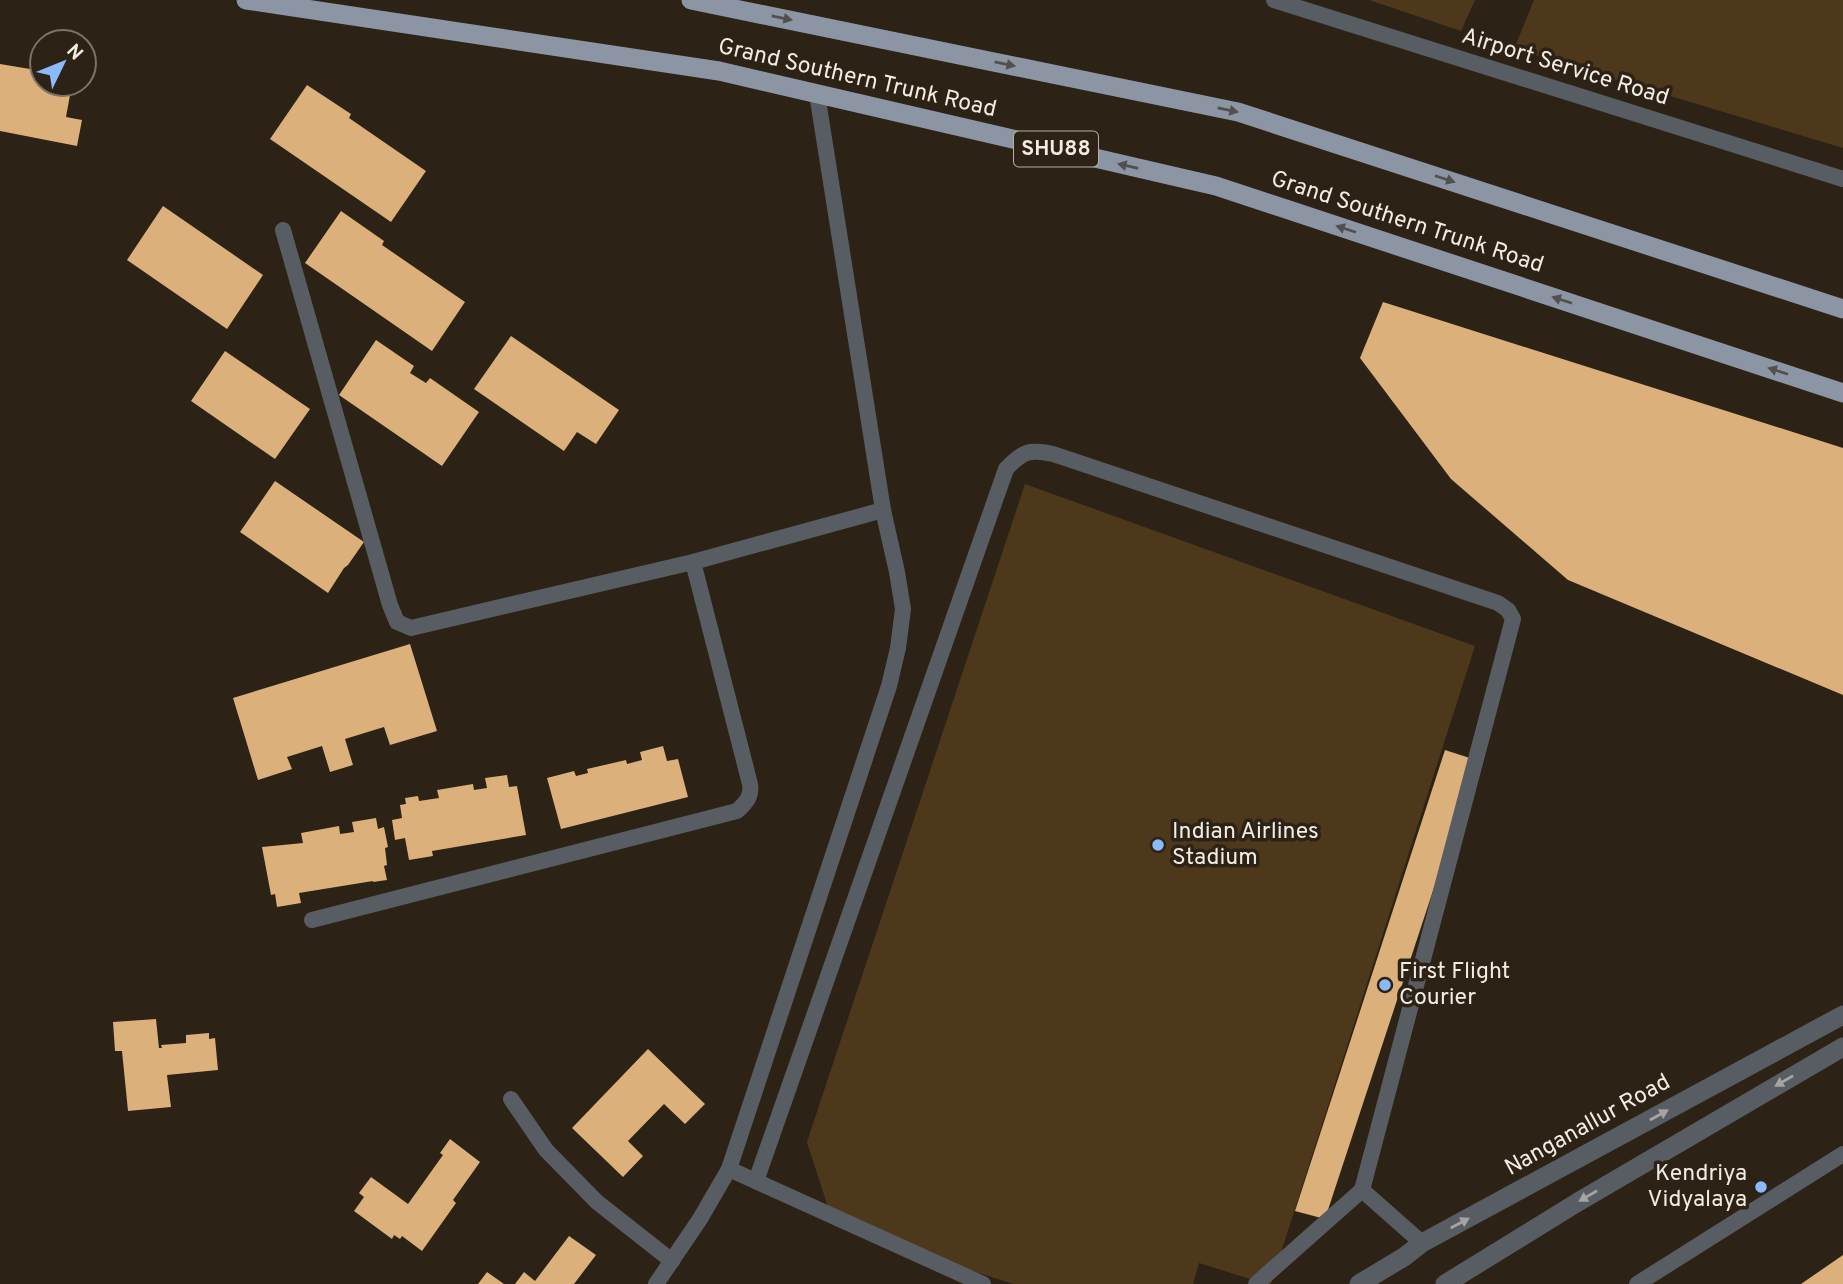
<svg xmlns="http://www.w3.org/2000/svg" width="1843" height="1284" viewBox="0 0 1843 1284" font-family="Overpass,sans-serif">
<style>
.green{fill:#4e381c}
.building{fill:#dbb07a}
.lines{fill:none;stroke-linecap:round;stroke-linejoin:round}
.service{stroke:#585d63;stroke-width:16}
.tertiary{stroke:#585d63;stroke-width:19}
.primary{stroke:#8b95a3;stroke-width:19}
.oneway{fill:#52504e}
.oneway2{fill:#a6a4a3}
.poi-dot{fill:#8bbafc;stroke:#2c2215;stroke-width:2.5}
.labels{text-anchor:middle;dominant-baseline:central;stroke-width:7;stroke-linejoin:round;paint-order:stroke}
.shield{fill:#2c2215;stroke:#b7afa5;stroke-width:2}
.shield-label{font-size:21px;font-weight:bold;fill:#f3ece3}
.street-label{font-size:23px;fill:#f3ece3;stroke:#2c2215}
.poi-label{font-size:23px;fill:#f3ece3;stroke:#2c2215;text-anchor:start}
</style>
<rect width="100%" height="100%" fill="#2c2215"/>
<!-- green -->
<g class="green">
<path d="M1369,0H1475L1461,31Z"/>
<path d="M1534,0H1843V148L1514,49Z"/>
<path d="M1025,484L1475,646L1271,1284H1266L1199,1263L1193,1284H1013L834,1226L807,1142Z"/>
</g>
<!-- building -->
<g class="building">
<path d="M0,64L36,70V68L42,69V84H72L66,117L82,120L77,146L0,131Z"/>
<path d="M307,85L351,114L349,118L426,171L391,222L270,139Z"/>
<path d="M163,206L263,275L227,329L127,260Z"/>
<path d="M341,211L384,241L382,245L465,302L432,351L305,263Z"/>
<path d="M1383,302L1843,448V695L1568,580L1451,479L1360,358Z"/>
<path d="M511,336L619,410L596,444L577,432L564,451L474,389Z"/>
<path d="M376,340L414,366L410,373L426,383L430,378L479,412L442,466L339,395Z"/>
<path d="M225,351L310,409L275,459L191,401Z"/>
<path d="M275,481L364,542L348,565L344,568L328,593L240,532Z"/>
<path d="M410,644L437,731L390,745L384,727L345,739L353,765L330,772L322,746L287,757L292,769L258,780L233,698Z"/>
<path d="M663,746L667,761L678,759L688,797L561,829L547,778L574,771L576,776L588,773L587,769L626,760L627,764L642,760L640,752Z"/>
<path d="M1445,750L1476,760L1325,1219L1295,1211Z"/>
<path d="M507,775L509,787L517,786L526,835L432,851L433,856L409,860L405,838L395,840L392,820L402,818L400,805L406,804L405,798L418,796L419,801L439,798L437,790L473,784L474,790L487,788L485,778Z"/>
<path d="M376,818L378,829L384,827L388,847L385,848L387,865L384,866L387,880L373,882V881L299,893L301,903L277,907L275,894L271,895L262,847L303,843L301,833L339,826L340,834L354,832L352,822Z"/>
<path d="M156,1019L159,1048H162L161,1045L186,1043V1035L209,1033V1039L215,1038L218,1070L167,1075L171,1107L128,1111L122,1051H115L113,1022Z"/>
<path d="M648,1049L705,1104L685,1124L664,1104L628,1141L643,1156L623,1177L572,1128Z"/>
<path d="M450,1139L480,1162L453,1200L456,1203L422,1251L402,1236L400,1239L394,1235L392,1239L354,1211L364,1197L359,1193L371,1177L408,1204L443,1155L440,1153Z"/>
<path d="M569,1236L596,1255L574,1284H515L524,1272L535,1281Z"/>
<path d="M1843,1255V1284H1801Z"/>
<path d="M487,1272L504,1284H478Z"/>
</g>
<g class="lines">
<!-- service -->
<g class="service">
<path d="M1274,0L1843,179"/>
<path d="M283,230L390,605L397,622L411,628L693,562L883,510"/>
<path d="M312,920L737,811C746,803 752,796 750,784L693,562"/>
<path d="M511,1099L546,1150L597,1202L672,1261"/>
<path d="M729,1169L983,1284"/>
<path d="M756,1181L1006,469C1023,451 1029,449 1053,454L1498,603L1508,610L1513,619L1362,1190"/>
<path d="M656,1284L700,1219L729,1169L889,686L898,648L903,609L897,572L883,510L817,94"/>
<path d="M1256,1284L1362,1190L1422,1243"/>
<path d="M1637,1284L1843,1154"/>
</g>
<!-- tertiary -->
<g class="tertiary">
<path d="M1359,1284L1404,1257L1422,1243L1843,1015"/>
<path d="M1445,1284L1578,1202L1843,1047"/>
</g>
<!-- primary -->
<g class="primary">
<path d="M246,0L719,71L1216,186L1843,393"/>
<path d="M691,0L1238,112L1843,309"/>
</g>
</g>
<!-- one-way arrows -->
<defs><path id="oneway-solid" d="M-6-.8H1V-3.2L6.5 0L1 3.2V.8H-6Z" transform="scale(1.75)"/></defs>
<g class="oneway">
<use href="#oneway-solid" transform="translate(782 18) rotate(12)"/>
<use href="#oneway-solid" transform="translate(1005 64) rotate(12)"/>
<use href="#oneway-solid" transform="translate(1228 110) rotate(12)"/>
<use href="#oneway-solid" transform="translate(1128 166) rotate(-167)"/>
<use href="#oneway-solid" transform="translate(1445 179) rotate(18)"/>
<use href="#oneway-solid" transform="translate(1346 229) rotate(-162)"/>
<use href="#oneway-solid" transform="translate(1562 300) rotate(-162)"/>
<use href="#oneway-solid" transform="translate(1778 371) rotate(-162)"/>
</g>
<g class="oneway2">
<use href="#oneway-solid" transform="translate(1784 1081) rotate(150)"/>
<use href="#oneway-solid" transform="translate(1659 1115) rotate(-29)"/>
<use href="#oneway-solid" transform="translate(1588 1196) rotate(150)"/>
<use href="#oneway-solid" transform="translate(1460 1223) rotate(-28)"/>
</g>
<!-- markers -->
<g class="poi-dot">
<circle cx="1158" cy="845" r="7"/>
<circle cx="1385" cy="985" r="7"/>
<circle cx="1761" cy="1187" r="7"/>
</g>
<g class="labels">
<!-- shield labels -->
<rect class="shield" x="1014" y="131.5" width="84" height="35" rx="5"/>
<g class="shield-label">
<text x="1056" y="149">SHU88</text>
</g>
<!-- street labels -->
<g class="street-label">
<text transform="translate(1565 68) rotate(17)">Airport Service Road</text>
<text transform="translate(857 79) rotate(13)">Grand Southern Trunk Road</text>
<text transform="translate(1407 223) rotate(18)">Grand Southern Trunk Road</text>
<text transform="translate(1588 1126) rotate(-29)">Nanganallur Road</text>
</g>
<!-- poi labels -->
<g class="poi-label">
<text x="1172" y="832">Indian Airlines<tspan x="1172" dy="26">Stadium</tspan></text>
<text x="1399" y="972">First Flight<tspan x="1399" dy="26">Courier</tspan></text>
<text x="1747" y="1174" text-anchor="end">Kendriya<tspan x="1747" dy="26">Vidyalaya</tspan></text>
</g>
</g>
<!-- north arrow -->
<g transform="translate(63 63) rotate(47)"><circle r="33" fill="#2c2215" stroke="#7c7367" stroke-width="2"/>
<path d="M0-5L12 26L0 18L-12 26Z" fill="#8bbafc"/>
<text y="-10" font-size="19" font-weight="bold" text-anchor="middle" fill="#f3ece3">N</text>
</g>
</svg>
